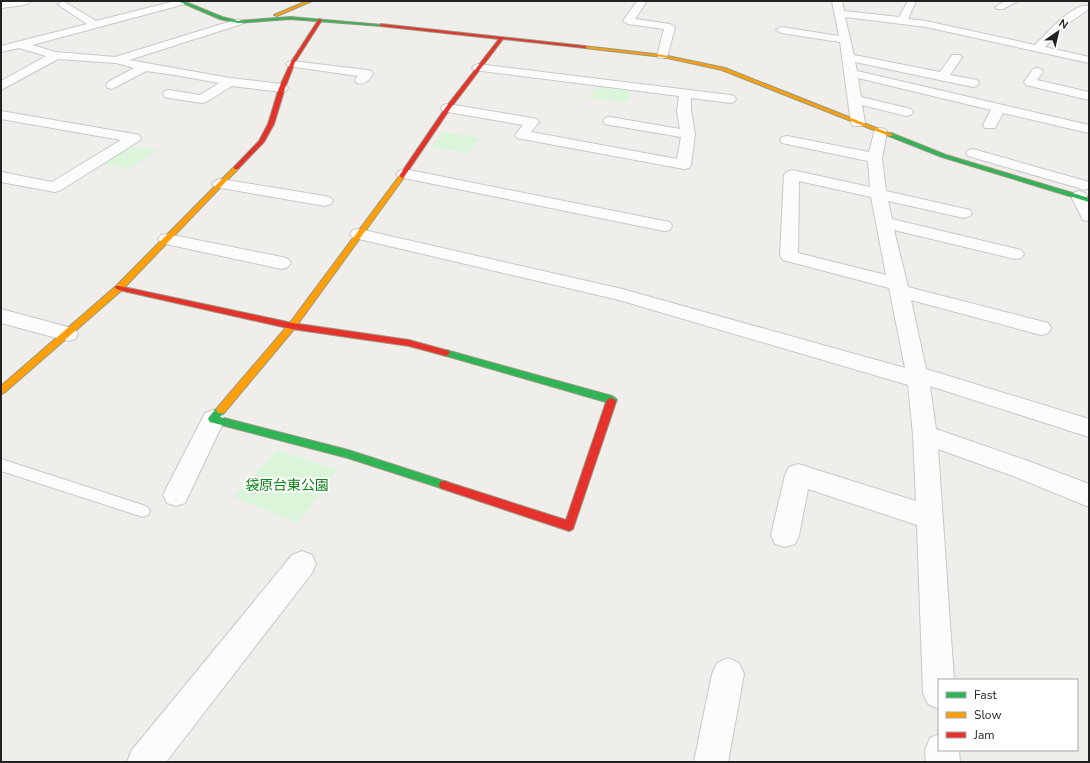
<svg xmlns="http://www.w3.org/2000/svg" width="1090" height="763" viewBox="0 0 1090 763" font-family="'Nunito Sans','Noto Sans JP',sans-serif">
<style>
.park{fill:#daf5da}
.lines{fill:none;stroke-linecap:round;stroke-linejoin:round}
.lane-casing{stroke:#c9c8c7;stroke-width:2}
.street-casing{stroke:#c9c8c7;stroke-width:2}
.fast-casing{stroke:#999a82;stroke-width:2}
.slow-casing{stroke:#999a82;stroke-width:2}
.jam-casing{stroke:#999a82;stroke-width:2}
.lane{fill:#fdfcfc;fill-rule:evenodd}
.street{fill:#fdfcfc;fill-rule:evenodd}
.fast{fill:#30b455;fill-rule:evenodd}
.slow{fill:#ff9f0a;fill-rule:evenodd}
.jam{fill:#e5322d;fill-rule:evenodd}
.labels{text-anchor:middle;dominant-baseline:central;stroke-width:4;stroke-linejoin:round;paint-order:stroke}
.park-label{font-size:14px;fill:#0c8416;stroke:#fff}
</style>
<rect width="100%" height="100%" fill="#f0eeeb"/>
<!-- park -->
<g class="park">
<path d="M596,87L632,91L627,102L589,98Z"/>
<path d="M444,132L480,138L468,153L431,147Z"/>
<path d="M127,146L158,150L131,168L106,165L103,162Z"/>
<path d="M277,450L337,470L298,523L234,497Z"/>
</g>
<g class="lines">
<!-- lane casing -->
<g class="lane-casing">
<path id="lane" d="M1,459L143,505L148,507L150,511L148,515L143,517L1,471Z"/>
</g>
<!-- street casing -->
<g class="street-casing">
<g id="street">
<path d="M10,1H29L30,2L25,5L1,8V2Z"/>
<path d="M63,1L96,21L175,1L187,2L185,4L32,45L56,52L115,57L238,19L243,22L242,24L129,60L230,78L282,84L286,85L288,88L286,91L282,92L232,86L206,102L202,103L169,98L165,97L163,94L165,91L169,90L200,95L219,83L175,75L146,71L112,89L108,88L106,85L108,82L134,68L116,63L58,59L1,90V81L46,56L19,48L1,52V46L87,24L60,6L58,4Z"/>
<path d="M637,1H647L635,19L670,24L675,27L667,58H659L657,56L664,29L628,24L623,21Z"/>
<path d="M832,1H842L844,11L899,17L908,1H916L908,19L926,21L1035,45C1045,35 1074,2 1088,6V10L1064,26L1045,47L1089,57V63L926,27L845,17L854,55L940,72L952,55H960L962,57L950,75L977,80L979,83L977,86L973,87L855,62L857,71L1089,125V133L1003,113L995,128H985L983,125L991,110L858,78L861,97L911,109L913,112L911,115L906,116L862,105L865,123L863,126H853L851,123L840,42L781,33L776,30L781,27L839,36Z"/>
<path d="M1005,1H1018L1003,9H997L995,7Z"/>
<path d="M292,61L367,70L371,71L373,74C369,80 365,85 357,83L355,80L358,76L288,66L286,64L288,62Z"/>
<path d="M478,64L730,95L734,96L736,99L734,102L730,103L691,98V111L695,134L691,165L689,168L684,169L517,138L515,135L523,125L448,112L443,111L441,108L443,105L448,104L532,118L537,119L539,122L531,132L677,159L681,137L610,125L605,124L603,121L605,118L610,117L680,129L677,111L679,96L474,70L472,68L474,66Z"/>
<path d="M1037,68L1041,69L1043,72L1037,80L1089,92V100L1026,85L1024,82L1033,69Z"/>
<path d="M1,111L134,134L139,135L141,138L139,141L61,190L55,192L1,182V172L52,182L121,140L1,119Z"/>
<path d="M880,128L885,129L887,132L882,158L886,191L970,210L972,213L970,216L964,218L888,201L892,219L1021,250L1024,254L1021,258L1015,259L894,230L908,287L1048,323L1051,328L1048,333L1041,335L911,300L926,369L1089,419V437L930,386L936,429L1031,462L1089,484V507L1013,476L938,449L954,680H939V709L928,704L923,693L917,525L808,489L799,535L795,544L785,547L775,544L771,535L785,475L789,467L798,464L916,501L913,435L908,385L619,300L359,239L353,238L350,234L353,230L359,229L622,289L905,368L889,288L783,260L780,256L784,175L787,172L792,170L870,187L868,161L782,143L780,140L782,137L787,136L869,152L875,129ZM799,181L871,197L886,275L798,253Z"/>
<path d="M973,149L1089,182V188L1084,190L1079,188L968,156L966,153L968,150Z"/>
<path d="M404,169L664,221L670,222L672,226L670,230L664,231L399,177L396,174L399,171Z"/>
<path d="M220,179L325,196L331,198L333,201L331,204L325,206L215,187L212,184L215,181Z"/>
<path d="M1079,191L1085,193L1089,200V221L1083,220L1071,196L1073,193Z"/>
<path d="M167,234L282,257L288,259L291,263L288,267L282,269L161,243L158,239L161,235Z"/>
<path d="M1,309L75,329L78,334L75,339L68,341L1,323Z"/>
<path d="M213,410L221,413L225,419L185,503L176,506L167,503L163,495L167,487L205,413Z"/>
<path d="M302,551L312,555L316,564L312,573L166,762H127L132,750L292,555Z"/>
<path d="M728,658L739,663L744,674L728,762H694L712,674L717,663Z"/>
<path d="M939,734V750H959L960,762H926L925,750L930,738Z"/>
</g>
</g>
<!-- fast casing -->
<g class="fast-casing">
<g id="fast">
<path d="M178,1H183L222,17L238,21L290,17L383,25L381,26L290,19L238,23L220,19Z"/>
<path d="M891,133L946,155L1089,198V202L942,157L889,136L888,135Z"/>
<path d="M446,350L612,396L615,398L617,400L614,405H608L606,402L443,355L442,353L443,351Z"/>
<path d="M221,406L224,407L226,410L220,417L348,450L444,481L448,482L449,485L448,488L444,489L348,458L210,422L208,419C211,414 216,408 221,406Z"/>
</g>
</g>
<!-- slow casing -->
<g class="slow-casing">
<g id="slow">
<path d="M307,1H312L277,16L274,15Z"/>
<path d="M583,46L663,55L725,68L894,135L889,136L722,70L663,57L585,48Z"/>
<path d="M234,167L239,168L122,290L4,393L1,394V386L116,286Z"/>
<path d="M400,175L405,176L295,328L224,413H218L216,410L218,407L289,324Z"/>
</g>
</g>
<!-- jam casing -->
<g class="jam-casing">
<g id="jam">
<path d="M319,19L322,20L295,62L285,88L274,124L264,142L238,169H234V167L259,141L268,124L279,88L291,62Z"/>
<path d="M381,24L585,46L587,47L585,48L503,39L450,109L404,177L402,178L399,176L446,107L499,39L380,26Z"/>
<path d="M116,286H119L292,323L409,340L449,351L450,353L446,356L409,346L292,329L119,290L115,288Z"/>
<path d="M611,398L614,399L616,402L573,529L569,531L440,488L439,485L440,482L444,481L566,520L606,402L608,399Z"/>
</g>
</g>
<!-- lane -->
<use href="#lane" class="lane"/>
<!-- street -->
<use href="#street" class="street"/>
<!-- fast -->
<use href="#fast" class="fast"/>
<!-- slow -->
<use href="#slow" class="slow"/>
<!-- jam -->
<use href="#jam" class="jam"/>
</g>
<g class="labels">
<!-- park labels -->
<g class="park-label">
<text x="287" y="485">袋原台東公園</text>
</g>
</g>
<!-- border -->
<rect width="1090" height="763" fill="none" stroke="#222222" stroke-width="4"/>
<!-- legend -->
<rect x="938" y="679" width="140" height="72" fill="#ffffff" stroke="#a7a7a7"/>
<rect x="946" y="692" width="20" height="6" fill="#30b455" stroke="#a7a7a7"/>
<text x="974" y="699" font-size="12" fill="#222222">Fast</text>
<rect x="946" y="712" width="20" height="6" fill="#ff9f0a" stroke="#a7a7a7"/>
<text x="974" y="719" font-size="12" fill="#222222">Slow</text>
<rect x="946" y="732" width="20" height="6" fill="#e5322d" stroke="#a7a7a7"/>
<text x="974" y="739" font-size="12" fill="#222222">Jam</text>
<!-- north arrow -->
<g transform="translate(1058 32) rotate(34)" stroke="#ffffff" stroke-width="3" paint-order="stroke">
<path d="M0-3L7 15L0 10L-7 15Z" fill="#222222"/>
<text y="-6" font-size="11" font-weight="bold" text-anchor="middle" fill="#222222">N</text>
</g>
</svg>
